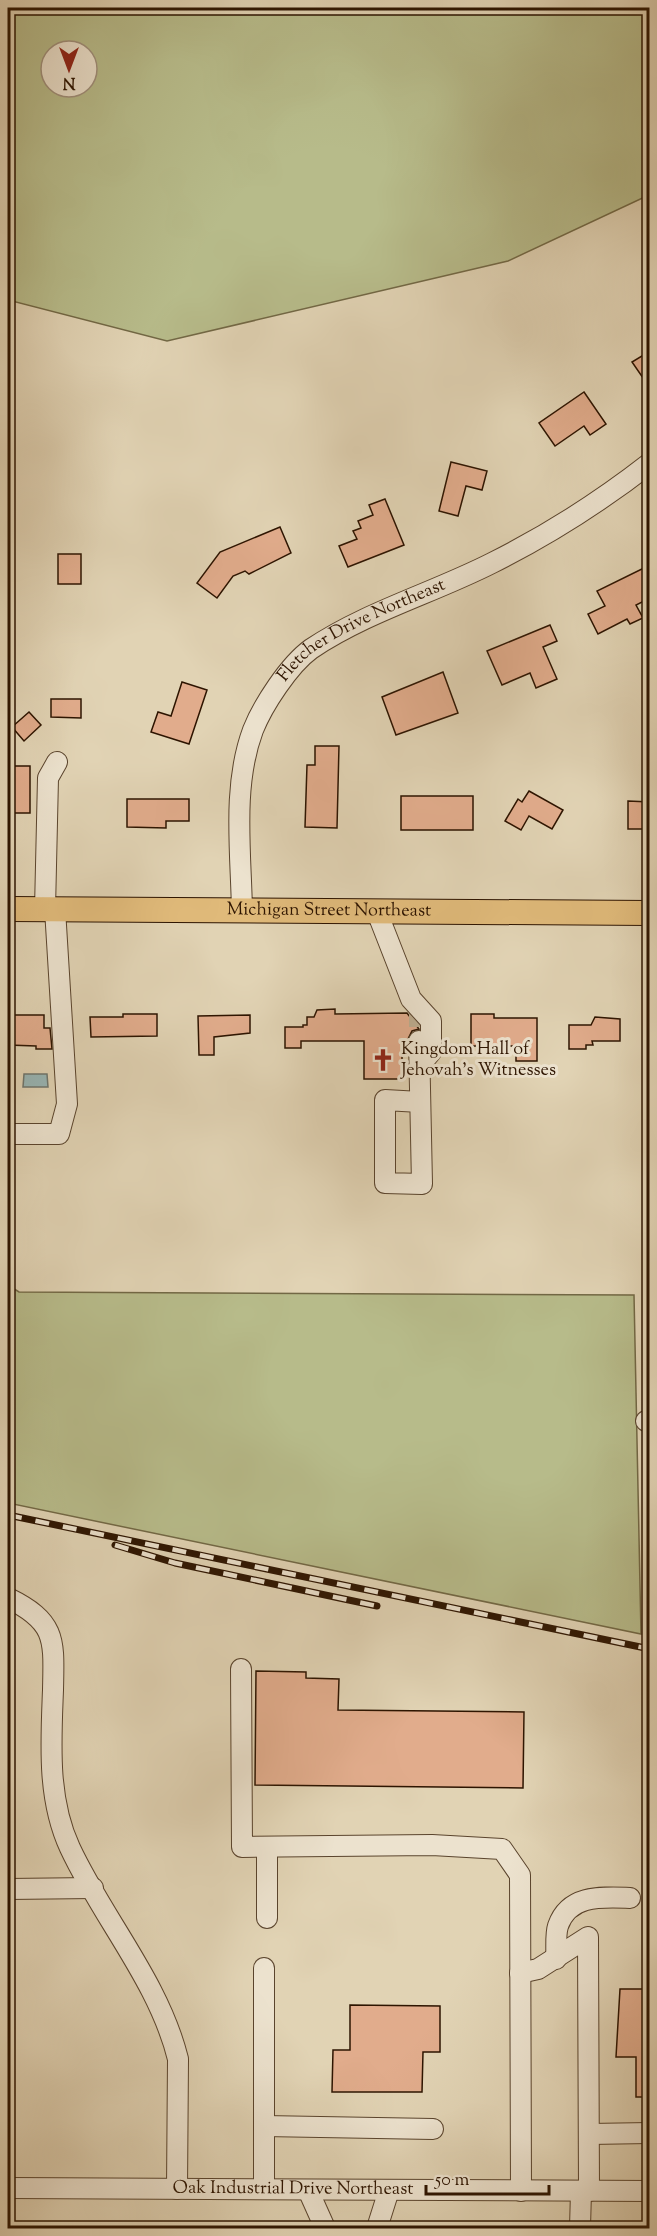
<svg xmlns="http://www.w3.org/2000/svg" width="657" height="2236" viewBox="0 0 657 2236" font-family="'Sorts Mill Goudy',serif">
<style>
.green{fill:#b7bb8a;stroke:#726845;stroke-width:1.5;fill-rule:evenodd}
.water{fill:#97b6b6;stroke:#6d756d;stroke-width:1.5}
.building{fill:#e1ac8c;stroke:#2d1400;stroke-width:1.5}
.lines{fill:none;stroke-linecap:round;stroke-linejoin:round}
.minor-tunnel{stroke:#bdad90;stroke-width:20;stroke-dasharray:20 10;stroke-linecap:butt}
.minor-casing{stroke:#5a442d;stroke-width:22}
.major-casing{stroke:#2d1400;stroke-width:26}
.minor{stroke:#ece2ce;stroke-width:20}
.major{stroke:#e0ba7a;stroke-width:24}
.rail-casing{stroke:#2d1400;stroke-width:7}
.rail{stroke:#ece2ce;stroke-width:4.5;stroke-dasharray:14;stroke-linecap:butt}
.labels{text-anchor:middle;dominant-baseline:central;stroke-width:6;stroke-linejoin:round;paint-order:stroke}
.street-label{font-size:18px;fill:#2d1400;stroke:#ece2ce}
.poi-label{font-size:18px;fill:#2d1400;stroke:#ece2ce;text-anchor:start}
</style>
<rect width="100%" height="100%" fill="#e1d3b4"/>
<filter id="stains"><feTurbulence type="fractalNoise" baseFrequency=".00333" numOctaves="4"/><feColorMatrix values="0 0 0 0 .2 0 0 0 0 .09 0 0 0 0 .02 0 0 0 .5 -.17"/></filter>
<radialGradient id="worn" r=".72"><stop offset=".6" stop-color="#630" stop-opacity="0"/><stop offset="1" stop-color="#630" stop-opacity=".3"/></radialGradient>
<!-- green -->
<g class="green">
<path d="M8,8H649V195L508,261L167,341L8,300ZM51,51H87V87H51Z"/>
<path d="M8,1285L19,1292L634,1295L641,1634L8,1503Z"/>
</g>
<!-- water -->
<path class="water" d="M24,1074H47L48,1087H23Z"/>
<!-- building -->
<g class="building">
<path d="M650,351V388L632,362Z"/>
<path d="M584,392L606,424L590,435L584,426L555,446L539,423Z"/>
<path d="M451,462L487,471L482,490L466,486L458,516L439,511Z"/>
<path d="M385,499L404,545L348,567L339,546L357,539L353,531L361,528L358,521L373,515L369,505Z"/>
<path d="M280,527L291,553L249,574L245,571L233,576L217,598L197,583L220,552Z"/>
<rect x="58" y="554" width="23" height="30"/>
<path d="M650,565V598L636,605L643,618L630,624L627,619L598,634L588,614L605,606L597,591Z"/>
<path d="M550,625L557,641L543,647L557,679L536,688L530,673L502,685L487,651Z"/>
<path d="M443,672L458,713L396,735L382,697Z"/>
<path d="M182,682L207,690L189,744L151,732L158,712L171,716Z"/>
<path d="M51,699H81V718L51,717Z"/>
<path d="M29,712L41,725L24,741L12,727Z"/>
<path d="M315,746H339L337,828L305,827L307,765H315Z"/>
<rect x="8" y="766" width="22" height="47"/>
<path d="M529,791L563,810L552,829L529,816L521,830L505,821L518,799L522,802Z"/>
<rect x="401" y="796" width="72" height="34"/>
<path d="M127,799H189V821H166V828L127,827Z"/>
<path d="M628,801L650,802V829H628Z"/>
<path d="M335,1009V1014L407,1013L419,1029L412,1031L407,1041H402V1079H364V1041H301V1048H285V1027H303V1025H307V1017H314L317,1010Z"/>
<path d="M123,1014H157V1036L91,1037L90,1017H123Z"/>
<path d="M471,1014H494V1018H537V1061H516V1046H471Z"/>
<path d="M8,1015H44V1028H50L52,1049H36V1046L8,1045Z"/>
<path d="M250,1015V1033L214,1037V1055H199L198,1016Z"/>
<path d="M595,1017L620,1019V1041H592L593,1045H586V1049H569V1025H591Z"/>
<path d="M256,1671L306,1672V1678L339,1679L338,1710L524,1712L523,1788L255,1785Z"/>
<path d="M620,1989H650V2097H636V2057H616Z"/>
<path d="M350,2005L440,2006V2052H423L422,2092H332L333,2050H350Z"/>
</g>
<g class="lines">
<!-- minor-tunnel -->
<path class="minor-tunnel" d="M419,1007V1041"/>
<!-- minor casing -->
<g class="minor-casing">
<g id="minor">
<path d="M45,909L48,778L57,762"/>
<path id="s1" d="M242,911C241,852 232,786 253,730C263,705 289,665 311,649C366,612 433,593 492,563C548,535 600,502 650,463"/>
<path d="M377,912L411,999L431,1021V1052L426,1058"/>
<path d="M419,1041L422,1184L385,1183V1100L420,1102"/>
<path d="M8,1134H59L67,1104L55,909"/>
<path d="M646,1421H650"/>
<path d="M8,1598C57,1622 54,1640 53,1690C51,1742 47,1799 70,1848C103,1919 159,1982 178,2059L177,2189"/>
<path d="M241,1669L242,1847L432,1845L502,1849L520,1875L521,2191"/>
<path d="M267,1847V1918"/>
<path d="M8,1889L93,1888"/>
<path d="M556,1959C557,1949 555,1935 558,1926C569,1894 602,1897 630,1898"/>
<path d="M264,1968V2189"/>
<path d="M520,1973L538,1969L588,1937L589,2191"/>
<path d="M264,2126L433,2129"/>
<path d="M589,2134L650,2133"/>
<path id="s2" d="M8,2188L650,2191"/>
<path d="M308,2190L325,2228"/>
<path d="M377,2228L389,2190"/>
<path d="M580,2228L581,2191"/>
</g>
</g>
<!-- major casing -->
<g class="major-casing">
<g id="major">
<path id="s3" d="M8,909L650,913"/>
</g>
</g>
<!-- minor -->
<use href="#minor" class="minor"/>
<!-- major -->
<use href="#major" class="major"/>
<!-- rail casing -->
<g class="rail-casing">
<g id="rail">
<path d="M8,1515L650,1649"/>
<path d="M115,1545L175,1563L377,1606"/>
</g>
</g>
<!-- rail -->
<use href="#rail" class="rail"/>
</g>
<!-- icons -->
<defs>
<g id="church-bare" transform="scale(1.8)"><path d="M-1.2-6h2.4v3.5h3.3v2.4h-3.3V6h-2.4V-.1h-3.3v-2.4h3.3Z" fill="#8f2418" stroke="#ece2ce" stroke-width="2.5" paint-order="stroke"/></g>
</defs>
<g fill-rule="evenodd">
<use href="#church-bare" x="383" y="1060"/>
</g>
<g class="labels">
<!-- street labels -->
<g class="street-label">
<text stroke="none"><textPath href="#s1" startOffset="336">Fletcher Drive Northeast</textPath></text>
<text stroke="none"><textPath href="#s3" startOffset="321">Michigan Street Northeast</textPath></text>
<text stroke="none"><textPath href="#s2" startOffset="285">Oak Industrial Drive Northeast</textPath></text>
</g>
<!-- poi labels -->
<g class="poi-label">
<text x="401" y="1050">Kingdom Hall of<tspan x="401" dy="21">Jehovah’s Witnesses</tspan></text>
</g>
</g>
<!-- margin -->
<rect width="657" height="2236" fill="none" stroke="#e1d3b4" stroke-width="30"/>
<rect x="9" y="9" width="639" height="2218" fill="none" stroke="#2d1400" stroke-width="3"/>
<rect x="15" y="15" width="627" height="2206" fill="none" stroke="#2d1400" stroke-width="1.5"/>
<!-- north arrow -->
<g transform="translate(69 69) rotate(180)"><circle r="28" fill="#ece2ce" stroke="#a0907c" stroke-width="1.5"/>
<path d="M0-4.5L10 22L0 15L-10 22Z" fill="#8f2418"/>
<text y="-9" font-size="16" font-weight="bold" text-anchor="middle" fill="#2d1400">N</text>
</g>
<!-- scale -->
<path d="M426 2185v9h123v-9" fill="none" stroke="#2d1400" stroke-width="3"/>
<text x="435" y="2185" font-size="18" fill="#2d1400" stroke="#ece2ce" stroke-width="4.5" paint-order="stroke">50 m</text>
<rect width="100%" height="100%" filter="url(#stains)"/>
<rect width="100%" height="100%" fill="url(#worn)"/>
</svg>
